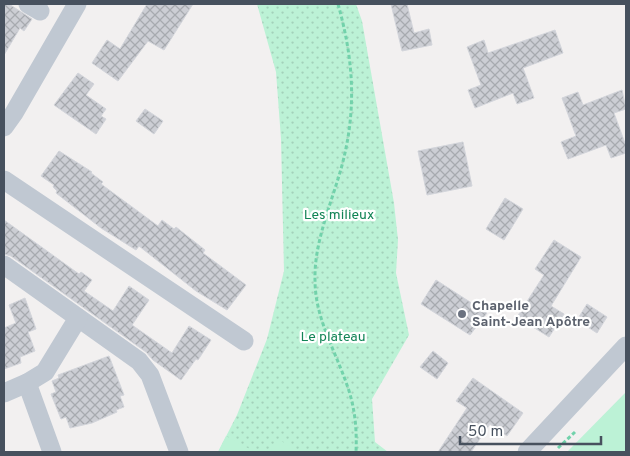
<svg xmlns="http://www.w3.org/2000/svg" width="630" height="456" viewBox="0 0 630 456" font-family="Overpass,sans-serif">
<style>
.green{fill:url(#green-dots)}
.pitch{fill:#bcf2d6}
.building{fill:url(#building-cross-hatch);stroke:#d3d5db}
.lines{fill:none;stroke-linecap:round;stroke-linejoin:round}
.path{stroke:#72d2ab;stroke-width:3;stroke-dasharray:4 2.5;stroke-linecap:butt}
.minor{stroke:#c0c8d2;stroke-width:19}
.worship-dot{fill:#6b7280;stroke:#fff;stroke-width:2}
.labels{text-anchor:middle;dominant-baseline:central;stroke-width:4.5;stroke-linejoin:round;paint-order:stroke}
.park-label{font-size:14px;fill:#128456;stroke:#fff}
.worship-label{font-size:14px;font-weight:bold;fill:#5b616d;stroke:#fff;text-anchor:start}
</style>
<defs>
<pattern id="green-dots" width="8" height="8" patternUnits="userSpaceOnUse" patternTransform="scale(1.25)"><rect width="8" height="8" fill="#bcf2d6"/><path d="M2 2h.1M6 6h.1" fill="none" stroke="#a3d1ba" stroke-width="1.8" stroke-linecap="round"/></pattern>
<pattern id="building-cross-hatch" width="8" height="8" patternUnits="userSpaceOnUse" patternTransform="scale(1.25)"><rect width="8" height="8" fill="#ccced4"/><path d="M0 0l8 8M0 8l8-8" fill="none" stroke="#a7aaaf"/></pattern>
</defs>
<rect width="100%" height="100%" fill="#f2f0f0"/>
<!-- green -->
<path class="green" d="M257,4H356L362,21L394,203L398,240L396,273L409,335L372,399L375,442L388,452H218L237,415L267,339L284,271L281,139L276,72Z"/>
<!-- pitch -->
<g class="pitch">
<path d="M626,392V452H567Z"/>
<path d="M226,436L255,452H218Z"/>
<path d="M278,439L299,452H270Z"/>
</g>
<!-- building -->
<g class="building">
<path d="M4,4H9L32,19L24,31L20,28L4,55Z"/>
<path d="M147,4H193L164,50L148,41L118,81L92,63L107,40L120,49Z"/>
<path d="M391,4H407L414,33L429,29L432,45L402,51Z"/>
<path d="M555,30L563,53L523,68L534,98L517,104L513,93L475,108L468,90L481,85L467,47L484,40L488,53Z"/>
<path d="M78,73L94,84L86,95L106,109L101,116L106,119L96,134L54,105Z"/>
<path d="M622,90L626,109L614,113L626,146V153L611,158L606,145L568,159L561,142L576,136L562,98L578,92L583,105Z"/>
<path d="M145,109L163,121L154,134L136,121Z"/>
<path d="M463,142L472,186L427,195L418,151Z"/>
<path d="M59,151L92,172L91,173L103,182L101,184L158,226L162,220L174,229L176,227L205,250L203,253L246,285L227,310L196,291L139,246L136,250L101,228L56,193L57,191L53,187L54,185L41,176Z"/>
<path d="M505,198L523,209L504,240L486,229Z"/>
<path d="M4,220L79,274L81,272L92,280L84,291L113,311L129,286L149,300L132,325L172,353L189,326L211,340L198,360L196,359L181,380L153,360L146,352L11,256L4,254Z"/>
<path d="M554,240L581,257L551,306L564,314L549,337L517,317L544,275L535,269Z"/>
<path d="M436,280L487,313L470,335L421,304Z"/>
<path d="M25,298L36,329L28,332L35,351L20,357L21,363L4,369V328L16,323L9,305Z"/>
<path d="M587,304L607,317L597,333L577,320Z"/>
<path d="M433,351L448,363L437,379L420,367Z"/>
<path d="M109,356L124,395L120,396L124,407L116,410L117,412L92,423L70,428L66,417L61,419L51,394L56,392L52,381L59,378L58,375Z"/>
<path d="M473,378L523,413L507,436L490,424L471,452H438L467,408L456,401Z"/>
</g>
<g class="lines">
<!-- path -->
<g class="path">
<path d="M338,4C354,61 357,111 341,169C331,204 314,243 315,280C315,318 335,350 347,385C355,407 357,429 356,452"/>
<path d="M558,448L575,432"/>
</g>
<!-- minor -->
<g class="minor">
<path d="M28,4L40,11"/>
<path d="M4,127L14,113L77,4"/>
<path d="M4,180L244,341"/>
<path d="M4,265L139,361L150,375L179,452"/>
<path d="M27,383L52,452"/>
<path d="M4,393L27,383L45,372L78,318"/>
<path d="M527,452L626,346"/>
</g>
</g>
<!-- markers -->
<circle class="worship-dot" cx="462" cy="314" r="5"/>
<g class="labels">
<!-- park labels -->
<g class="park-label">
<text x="339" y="215">Les milieux</text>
<text x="333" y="337">Le plateau</text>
</g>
<!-- worship labels -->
<g class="worship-label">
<text x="472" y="306">Chapelle<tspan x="472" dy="16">Saint-Jean Apôtre</tspan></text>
</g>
</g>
<!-- border -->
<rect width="630" height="456" fill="none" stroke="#47515e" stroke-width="10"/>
<!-- scale -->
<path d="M460 436v8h141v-8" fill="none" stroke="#47515e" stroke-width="2.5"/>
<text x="468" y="436" font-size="15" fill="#47515e" stroke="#ffffff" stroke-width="4" paint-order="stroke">50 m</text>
</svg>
